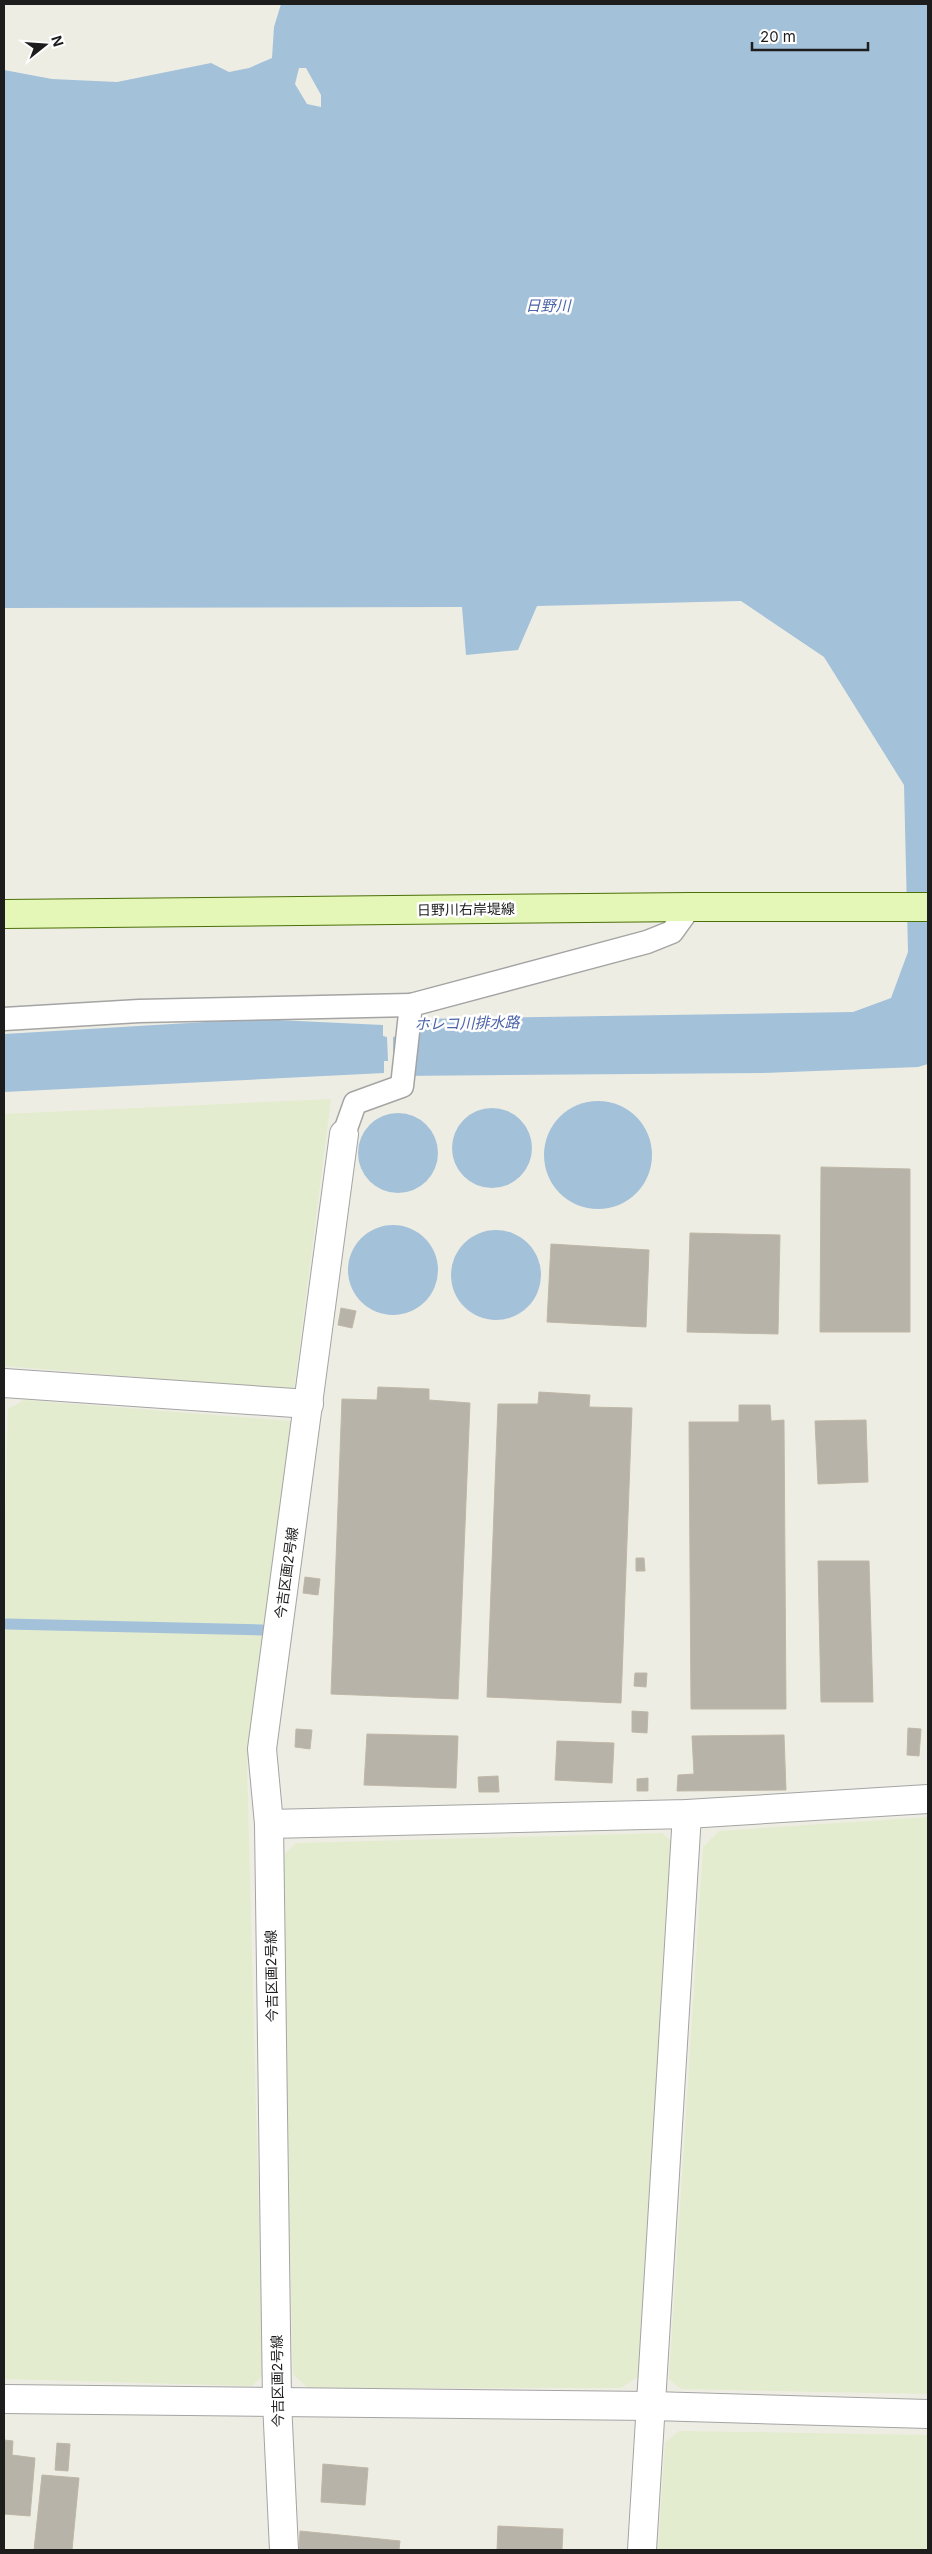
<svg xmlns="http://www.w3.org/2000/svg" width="932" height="2554" viewBox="0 0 932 2554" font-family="Inter,'Noto Sans JP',sans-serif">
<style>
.farmland{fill:#e3ecce}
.water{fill:#a4c1da;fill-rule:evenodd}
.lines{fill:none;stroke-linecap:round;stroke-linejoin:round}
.stream{stroke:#a4c1da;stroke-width:11}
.building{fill:#b7b3a8;stroke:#bfb7a6}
.lane-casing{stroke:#a4a4a4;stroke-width:25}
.street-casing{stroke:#a4a4a4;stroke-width:30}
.secondary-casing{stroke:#4b7008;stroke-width:30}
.lane{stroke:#fff;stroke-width:22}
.street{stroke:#fff;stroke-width:28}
.secondary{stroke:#e4f7b7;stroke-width:28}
.labels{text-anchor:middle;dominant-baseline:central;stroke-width:5;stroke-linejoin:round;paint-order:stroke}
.street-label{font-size:14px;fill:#1d1d1d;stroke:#fff}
.water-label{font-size:15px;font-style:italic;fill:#4c64a9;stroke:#fff}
</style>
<rect width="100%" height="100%" fill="#eeede3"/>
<!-- farmland -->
<g class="farmland">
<path d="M331,1099L294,1390L4,1366V1114Z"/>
<path d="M24,1400L292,1421L247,1765L263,2375L252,2386L4,2379V1562L8,1409Z"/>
<path d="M928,1817V2394L681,2389L669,2379L703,1847L719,1831Z"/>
<path d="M662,1833L676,1845L639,2376L621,2388H308L293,2374L280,1859L296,1843Z"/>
<path d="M679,2431L928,2435V2550H658L665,2443Z"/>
</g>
<!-- water -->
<g class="water">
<path d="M281,4H928V1064L918,1067L764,1073L397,1076V1060L393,1061V1037L397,1036V1024L420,1019L853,1012L891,998L908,952L904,785L824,657L741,601L537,606L518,650L466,655L462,607L4,608V70L52,79L117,82L211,63L229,72L249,68L272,58L274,27ZM299,68H306L321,95V107L307,104L295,84Z"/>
<path d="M256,1019L383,1025V1036L387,1037L388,1061H384V1073L4,1092V1034Z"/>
<circle cx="598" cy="1155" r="54"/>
<circle cx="492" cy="1148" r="40"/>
<circle cx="398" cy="1153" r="40"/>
<circle cx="393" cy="1270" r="45"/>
<circle cx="496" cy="1275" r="45"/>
</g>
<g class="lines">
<!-- stream -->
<path class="stream" d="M7,1624L262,1630"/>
</g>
<!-- building -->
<g class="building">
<path d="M821,1167L910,1169V1332H820Z"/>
<path d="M690,1233L780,1235L778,1334L687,1332Z"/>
<path d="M551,1244L649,1250L646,1327L547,1322Z"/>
<path d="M341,1308L356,1311L352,1328L338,1325Z"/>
<path d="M378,1387L429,1389V1400L470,1403L458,1699L331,1694L342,1399L377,1400Z"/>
<path d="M539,1392L590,1395L589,1407L632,1408L621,1703L487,1697L498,1404H538Z"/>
<path d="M739,1405H770L771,1421L784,1420L786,1709H691L689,1422H739Z"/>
<path d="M866,1420L868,1482L818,1484L815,1421Z"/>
<path d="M636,1558H644L645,1571H636Z"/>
<path d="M818,1561H869L873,1702H821Z"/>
<path d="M305,1577L320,1579L318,1595L303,1593Z"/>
<path d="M635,1673H647L646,1687L634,1686Z"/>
<path d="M632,1711L648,1712L647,1733L632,1732Z"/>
<path d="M908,1728L921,1729L919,1756L907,1755Z"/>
<path d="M296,1729L312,1730L310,1749L295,1747Z"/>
<path d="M367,1734L458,1736L456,1788L364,1785Z"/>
<path d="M784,1735L786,1790L677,1791L678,1775L694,1774L692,1736Z"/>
<path d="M557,1741L614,1743L612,1783L555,1780Z"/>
<path d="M498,1776L499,1792H479L478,1777Z"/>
<path d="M648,1778V1791H637V1779Z"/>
<path d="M4,2440L13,2441L12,2455L35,2458L30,2516L4,2514Z"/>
<path d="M57,2443L70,2444L68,2471L55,2470Z"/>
<path d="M323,2464L368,2468L365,2505L321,2502Z"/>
<path d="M42,2475L79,2478L72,2550H34Z"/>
<path d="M498,2526L563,2529L562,2550H497Z"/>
<path d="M300,2531L400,2541L399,2550H299Z"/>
</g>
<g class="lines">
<!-- lane casing -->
<g class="lane-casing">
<g id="lane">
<path d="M4,1019L139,1011L411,1005"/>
<path d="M344,1134L355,1103L402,1086L411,1005L647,942L672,932L690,907"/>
</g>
</g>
<!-- street casing -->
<g class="street-casing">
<g id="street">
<path d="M4,1383L309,1404"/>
<path d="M269,1824L687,1814L928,1799"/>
<path d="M4,2399L652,2406L928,2414"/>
<path d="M284,2550L277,2402L269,1824L262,1749L344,1134"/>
<path d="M642,2550L687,1814"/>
</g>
</g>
<!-- secondary casing -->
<g class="secondary-casing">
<path id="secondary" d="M4,914L690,907H928"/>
</g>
<!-- lane -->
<use href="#lane" class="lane"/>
<!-- street -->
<use href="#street" class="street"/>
<!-- secondary -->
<use href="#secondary" class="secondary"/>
</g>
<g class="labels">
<!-- street labels -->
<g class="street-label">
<text transform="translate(466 909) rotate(-1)">日野川右岸堤線</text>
<text transform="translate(286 1573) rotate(-82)">今吉区画2号線</text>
<text transform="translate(271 1976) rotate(-91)">今吉区画2号線</text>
<text transform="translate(277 2381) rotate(-91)">今吉区画2号線</text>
</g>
<!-- water labels -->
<g class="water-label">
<text x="548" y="305">日野川</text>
<text transform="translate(467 1023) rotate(-1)">ホレコ川排水路</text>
</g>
</g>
<!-- border -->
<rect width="932" height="2554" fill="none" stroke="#1d1d1d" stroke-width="10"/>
<!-- north arrow -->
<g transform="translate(45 45) rotate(73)" stroke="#ffffff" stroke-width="4" paint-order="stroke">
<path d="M0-4L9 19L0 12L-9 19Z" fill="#1d1d1d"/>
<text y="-8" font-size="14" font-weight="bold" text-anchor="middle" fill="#1d1d1d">N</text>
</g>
<!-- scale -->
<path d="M752 42v8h116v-8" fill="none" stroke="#1d1d1d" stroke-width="2.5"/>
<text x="760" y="42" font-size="15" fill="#1d1d1d" stroke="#ffffff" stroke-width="4" paint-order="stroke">20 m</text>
</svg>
